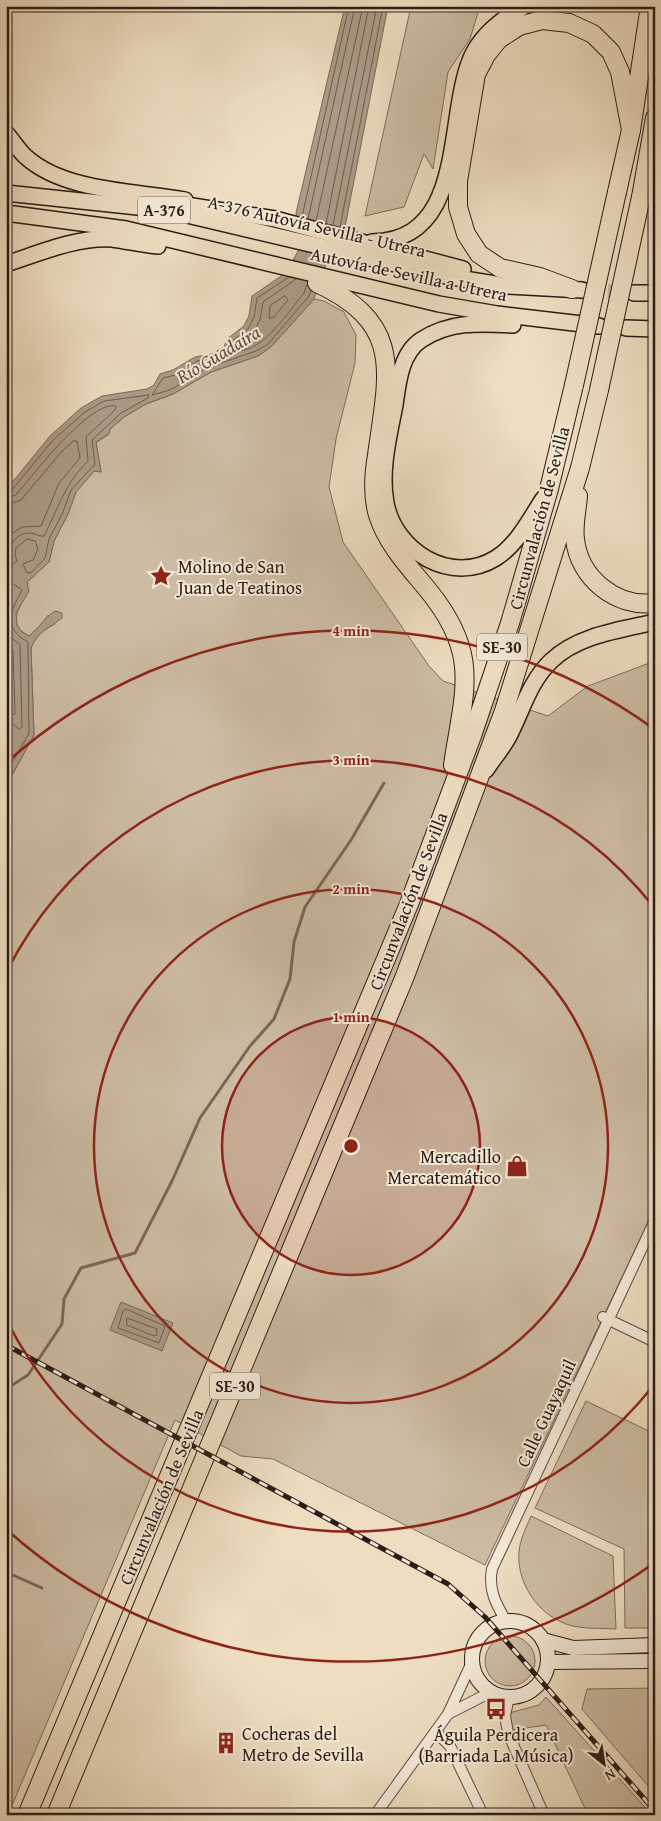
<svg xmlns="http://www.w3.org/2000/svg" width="661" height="1821" viewBox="0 0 661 1821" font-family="'Gentium Book Plus',serif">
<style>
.green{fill:#cdbca4;stroke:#7c6c5d}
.water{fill:#ac9b87;stroke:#79685a}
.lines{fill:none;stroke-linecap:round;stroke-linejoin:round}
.shore{stroke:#6c5c4e;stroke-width:1}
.stream{stroke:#79685a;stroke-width:3}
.primary-tunnel{stroke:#c7b69f;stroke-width:15;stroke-dasharray:15 8;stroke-linecap:butt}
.street-casing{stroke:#5c4c41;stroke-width:12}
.secondary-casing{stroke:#2c1c16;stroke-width:16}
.primary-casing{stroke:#2c1c16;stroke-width:18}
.highway-casing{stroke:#2c1c16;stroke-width:20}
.street{stroke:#f4e9d7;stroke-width:10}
.secondary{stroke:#f4e9d7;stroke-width:14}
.primary{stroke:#eeddc1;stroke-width:15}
.highway{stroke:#eeddc1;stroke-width:18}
.rail-casing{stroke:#2c1c16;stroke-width:5}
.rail{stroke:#f4e9d7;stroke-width:3;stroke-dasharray:9;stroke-linecap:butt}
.highway-bridge-casing{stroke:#2c1c16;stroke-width:20;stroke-linecap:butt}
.highway-bridge{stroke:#eeddc1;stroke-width:18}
.ring{fill:none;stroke:#8f2418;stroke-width:2.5}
.labels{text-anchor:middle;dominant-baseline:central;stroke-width:4;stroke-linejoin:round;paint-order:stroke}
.shield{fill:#f4e9d7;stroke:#685a50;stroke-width:1}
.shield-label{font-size:16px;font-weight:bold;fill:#2c1c16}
.street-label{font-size:18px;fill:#2c1c16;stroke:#f4e9d7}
.poi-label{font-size:18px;fill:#2c1c16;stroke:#f4e9d7;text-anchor:start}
.water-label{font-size:19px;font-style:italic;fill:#5f4f43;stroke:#f4e9d7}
.centre{fill:#8f2418;stroke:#f4e9d7;stroke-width:2.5}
.ring-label{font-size:15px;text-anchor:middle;font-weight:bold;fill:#8f2418;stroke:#f4e9d7;stroke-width:4;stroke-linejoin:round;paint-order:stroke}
</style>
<rect width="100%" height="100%" fill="#eeddc1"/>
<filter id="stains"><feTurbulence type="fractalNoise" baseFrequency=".004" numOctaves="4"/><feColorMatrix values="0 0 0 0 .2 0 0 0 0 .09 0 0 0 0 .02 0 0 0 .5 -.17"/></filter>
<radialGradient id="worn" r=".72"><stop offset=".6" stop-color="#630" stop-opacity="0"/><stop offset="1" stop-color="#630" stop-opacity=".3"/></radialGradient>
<!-- green -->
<g class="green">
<path d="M411,6H480L470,39L448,72L433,169L424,154L404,207L365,216Z"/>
<path d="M314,299L324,301L344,312L356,335L355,363L336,439L329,487L343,542L429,666L443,681L548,716L588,686L655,661V1208L485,1565L273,1459L241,1456L175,1420L8,1815H6V828L9,820L6,818V786L34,735L31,648C36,635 43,630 55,624L48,615L42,624L29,636C0,621 30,601 27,582L49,562L54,541L68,514L76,492L94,471L101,472L96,443L109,434L110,429L124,417L146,404L173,394L211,372L258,356L271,347Z"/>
<path d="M586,1401L655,1434V1628H625L624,1549L535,1508Z"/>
<path d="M531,1516L613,1556L616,1629C603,1628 590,1629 578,1627C543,1622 516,1586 519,1552C520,1539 526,1528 531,1516Z"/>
<circle cx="510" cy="1661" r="25"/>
<path d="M655,1688V1794L582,1709L587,1689Z"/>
<path d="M546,1697L652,1815H588L546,1725L512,1730L509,1713L539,1705Z"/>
</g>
<!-- water -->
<g class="water">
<path d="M345,6H388L345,227L327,261L314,299L271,347L258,356L211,372L173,394L146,404L124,417L110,429L109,434L96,442L101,472L94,471L76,492L68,514L54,541L49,562L27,582L29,591L16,613L17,625L22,632L29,636C39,628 45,617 55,611L62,613V618C49,628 37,632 31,648L34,735L6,786V747L9,734L6,733V490L50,436L81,408L102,396L147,389L154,385L160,374L173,370L195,357L212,354L224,347L227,339L244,326L249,316L252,296L287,272L299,249L296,213Z"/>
<path d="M121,1302L173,1323L162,1351L110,1330Z"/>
</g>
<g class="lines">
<!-- shore -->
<g class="shore">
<path d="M302,217L349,6"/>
<path d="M308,219L355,6"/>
<path d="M316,221L363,6"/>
<path d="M326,224L369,6"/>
<path d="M333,225L377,6"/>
<path d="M340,227L383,6"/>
<path d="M289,277L257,298L254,317L248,329L232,341L227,351L214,358L197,361L175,375L163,378L152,395L170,390L209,367L256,351L268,344L309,296L311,291"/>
<path d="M296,279L263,302L260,319L254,332L237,345V351C264,351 288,312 304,293L307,284"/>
<path d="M285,296L288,300L273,318H269L270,306Z"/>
<path d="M6,492L12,490L53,440L85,412L104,401L149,395L148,398L121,413L92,440L95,464L71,490L63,512L49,539L45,558L32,572L27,573L23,564L33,560L38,549L35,541L27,539L16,548L15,555L17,561L8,568L9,581L22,590C15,604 4,621 18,635C20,638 25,640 28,642L29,733L6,774"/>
<path d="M6,498L16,495C32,476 90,400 116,406L115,410L86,437L88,461C65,483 58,509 44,536C38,537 34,532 28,533C9,535 12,552 6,560"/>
<path d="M6,505L21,500L63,450L73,441H77L80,458L59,483L41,526L22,527L6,538"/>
<path d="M6,627L13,639L20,645L22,727L19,729L13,724L6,722"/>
<path d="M6,643L13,650L15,714L6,715"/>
<path d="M126,1309L165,1326L159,1343L118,1328L123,1311Z"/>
<path d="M127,1318L157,1329V1335L154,1336L127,1325Z"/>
</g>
<!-- stream -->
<g class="stream">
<path d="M6,1389L28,1375L62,1324L64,1299L81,1268L135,1253L172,1181L200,1118L250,1046L274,1019L290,979L294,942L305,907L351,840L384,783"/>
<path d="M6,1572L42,1588"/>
</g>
<!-- primary-tunnel -->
<path class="primary-tunnel" d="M585,290L632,293"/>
<!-- street casing -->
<g class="street-casing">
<g id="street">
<path d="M603,1317L655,1342"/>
<path d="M506,1621C496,1604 488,1590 492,1569L655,1220"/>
<path d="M509,1697L505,1716L508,1733L544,1815"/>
<path d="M448,1714L491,1692"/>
<path d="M436,1732L450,1746L483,1815"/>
<path d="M375,1815L448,1714L472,1662"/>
</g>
</g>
<!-- secondary casing -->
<g class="secondary-casing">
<g id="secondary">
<circle cx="510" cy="1659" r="38"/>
<path d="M543,1640L573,1648L655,1645"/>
<path d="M548,1662L655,1661"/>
</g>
</g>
<!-- primary casing -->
<g class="primary-casing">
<g id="primary">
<path d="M6,133C13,141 19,151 26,157C65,192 136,191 185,200"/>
<path d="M6,193L166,210L446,276L507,286L582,290"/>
<path d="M174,203L275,219L463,269"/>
<path d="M6,213L126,229L439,304L497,314L599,326"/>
<path d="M372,242C467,240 445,120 471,58C481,35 503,18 525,6"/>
<path d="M6,264C40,253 76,237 112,239C127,241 143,245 158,246"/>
<path d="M634,293H655"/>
<path d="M513,325C480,323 450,321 421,340C401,353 398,383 395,405C389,436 380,471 386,503C395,551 451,586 496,558C517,545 530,519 543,499"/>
<path d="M626,328L655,329"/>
<path d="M486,770C493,759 502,749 508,738C522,712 529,682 551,661C578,635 620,630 655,622"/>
</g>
</g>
<!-- highway casing -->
<g class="highway-casing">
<g id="highway">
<path d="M617,192L631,130L650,6"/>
<path d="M641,197L655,118"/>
<path d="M317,283C405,324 388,373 377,455C374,473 372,496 378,515C387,544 409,567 428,590C481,655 464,690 453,765"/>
<path d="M572,289L540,277L500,268L479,254L466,234L458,207V181L476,74L486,55L499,39L519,26L542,20L569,23L593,34L611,52L620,72L631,130"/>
<path d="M578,496C577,510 573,526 575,539C579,578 616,608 655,603"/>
<path d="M27,1815L409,904L473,733L510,623L549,489L574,385"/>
<path d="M56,1815L405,976L504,711L580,468L599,390"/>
</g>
</g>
<!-- street -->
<use href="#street" class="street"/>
<!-- secondary -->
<use href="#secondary" class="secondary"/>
<!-- primary -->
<use href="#primary" class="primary"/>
<!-- highway -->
<use href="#highway" class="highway"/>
<!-- rail casing -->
<g class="rail-casing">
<path id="rail" d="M6,1345L448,1584L485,1617L655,1811"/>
</g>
<!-- rail -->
<use href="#rail" class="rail"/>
<!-- highway-bridge casing -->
<g class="highway-bridge-casing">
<g id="highway-bridge">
<path d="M574,385L617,192"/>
<path d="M599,390L641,197"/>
</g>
</g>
<!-- highway-bridge -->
<use href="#highway-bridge" class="highway-bridge"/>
</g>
<!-- distance rings -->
<circle cx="351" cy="1146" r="129" fill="#8f2418" fill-opacity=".12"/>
<g class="ring">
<circle cx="351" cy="1146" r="129"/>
<circle cx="351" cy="1146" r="257"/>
<path d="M653 1386A386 386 0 0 1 7 1321M7 971A386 386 0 0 1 653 906"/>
<path d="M654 1563A515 515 0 0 1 6 1529M6 763A515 515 0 0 1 654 729"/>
</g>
<!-- icons -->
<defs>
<g id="sight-bare" transform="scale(1.725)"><path d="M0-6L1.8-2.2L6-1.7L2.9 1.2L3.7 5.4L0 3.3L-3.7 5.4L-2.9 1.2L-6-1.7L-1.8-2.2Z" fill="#8f2418" stroke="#f4e9d7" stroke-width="2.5" paint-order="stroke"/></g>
<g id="shop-bare" transform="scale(1.725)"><path d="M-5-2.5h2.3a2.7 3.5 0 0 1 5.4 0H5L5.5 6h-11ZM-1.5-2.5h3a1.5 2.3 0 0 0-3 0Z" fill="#8f2418" stroke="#f4e9d7" stroke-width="2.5" paint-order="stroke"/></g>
<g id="bus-bare" transform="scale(1.725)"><path d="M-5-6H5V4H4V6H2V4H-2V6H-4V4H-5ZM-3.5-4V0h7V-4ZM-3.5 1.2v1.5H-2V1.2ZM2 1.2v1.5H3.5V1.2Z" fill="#8f2418" stroke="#f4e9d7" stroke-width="2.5" paint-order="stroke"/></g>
<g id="building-bare" transform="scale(1.725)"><path d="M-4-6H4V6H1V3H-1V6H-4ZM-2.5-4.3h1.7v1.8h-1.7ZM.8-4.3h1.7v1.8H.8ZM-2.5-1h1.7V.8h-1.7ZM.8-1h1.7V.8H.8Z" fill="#8f2418" stroke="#f4e9d7" stroke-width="2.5" paint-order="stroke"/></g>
</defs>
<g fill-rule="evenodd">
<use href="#sight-bare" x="161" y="576"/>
<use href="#shop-bare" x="517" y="1166"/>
<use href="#bus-bare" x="496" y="1709"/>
<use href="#building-bare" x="226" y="1743"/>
</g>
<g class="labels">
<!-- shield labels -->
<g class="shield">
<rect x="138" y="196.5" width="52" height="27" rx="4"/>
<rect x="477" y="633.5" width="50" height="27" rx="4"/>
<rect x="210" y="1372.5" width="50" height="27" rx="4"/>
</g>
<g class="shield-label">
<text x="164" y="210">A-376</text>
<text x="502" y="647">SE-30</text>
<text x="235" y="1386">SE-30</text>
</g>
<!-- street labels -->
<g class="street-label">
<text transform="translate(317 226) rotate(13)">A-376 Autovía Sevilla - Utrera</text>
<text transform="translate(409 274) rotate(12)">Autovía de Sevilla a Utrera</text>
<text transform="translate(539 518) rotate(-75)">Circunvalación de Sevilla</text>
<text transform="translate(408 901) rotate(-69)">Circunvalación de Sevilla</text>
<text transform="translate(546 1413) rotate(-65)">Calle Guayaquil</text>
<text transform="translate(161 1497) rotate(-67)">Circunvalación de Sevilla</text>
</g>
<!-- poi labels -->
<g class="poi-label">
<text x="178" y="566">Molino de San<tspan x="178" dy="21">Juan de Teatinos</tspan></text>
<text x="501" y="1156" text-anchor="end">Mercadillo<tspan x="501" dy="21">Mercatemático</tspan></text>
<text x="242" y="1733">Cocheras del<tspan x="242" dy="21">Metro de Sevilla</tspan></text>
<text x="496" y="1734" text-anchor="middle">Águila Perdicera<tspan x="496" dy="21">(Barriada La Música)</tspan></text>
</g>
<!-- water labels -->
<g class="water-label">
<text transform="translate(218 354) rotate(-31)">Río Guadaíra</text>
</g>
</g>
<circle cx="351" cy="1146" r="8" class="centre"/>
<g class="ring-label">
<text x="351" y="636">4 min</text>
<text x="351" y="765">3 min</text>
<text x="351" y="894">2 min</text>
<text x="351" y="1022">1 min</text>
</g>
<!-- margin -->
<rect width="661" height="1821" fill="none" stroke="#eeddc1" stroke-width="25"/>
<rect x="8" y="8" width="646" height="1806" fill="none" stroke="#2c1c16" stroke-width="2.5"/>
<rect x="12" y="12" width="636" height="1796" fill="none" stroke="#2c1c16"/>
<!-- north arrow -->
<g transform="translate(604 1764) rotate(150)" stroke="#f4e9d7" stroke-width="4" paint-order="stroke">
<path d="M0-4L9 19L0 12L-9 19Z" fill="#2c1c16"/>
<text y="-8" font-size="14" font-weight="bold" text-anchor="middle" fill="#2c1c16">N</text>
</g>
<rect width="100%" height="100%" filter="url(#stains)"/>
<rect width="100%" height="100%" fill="url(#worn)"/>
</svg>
